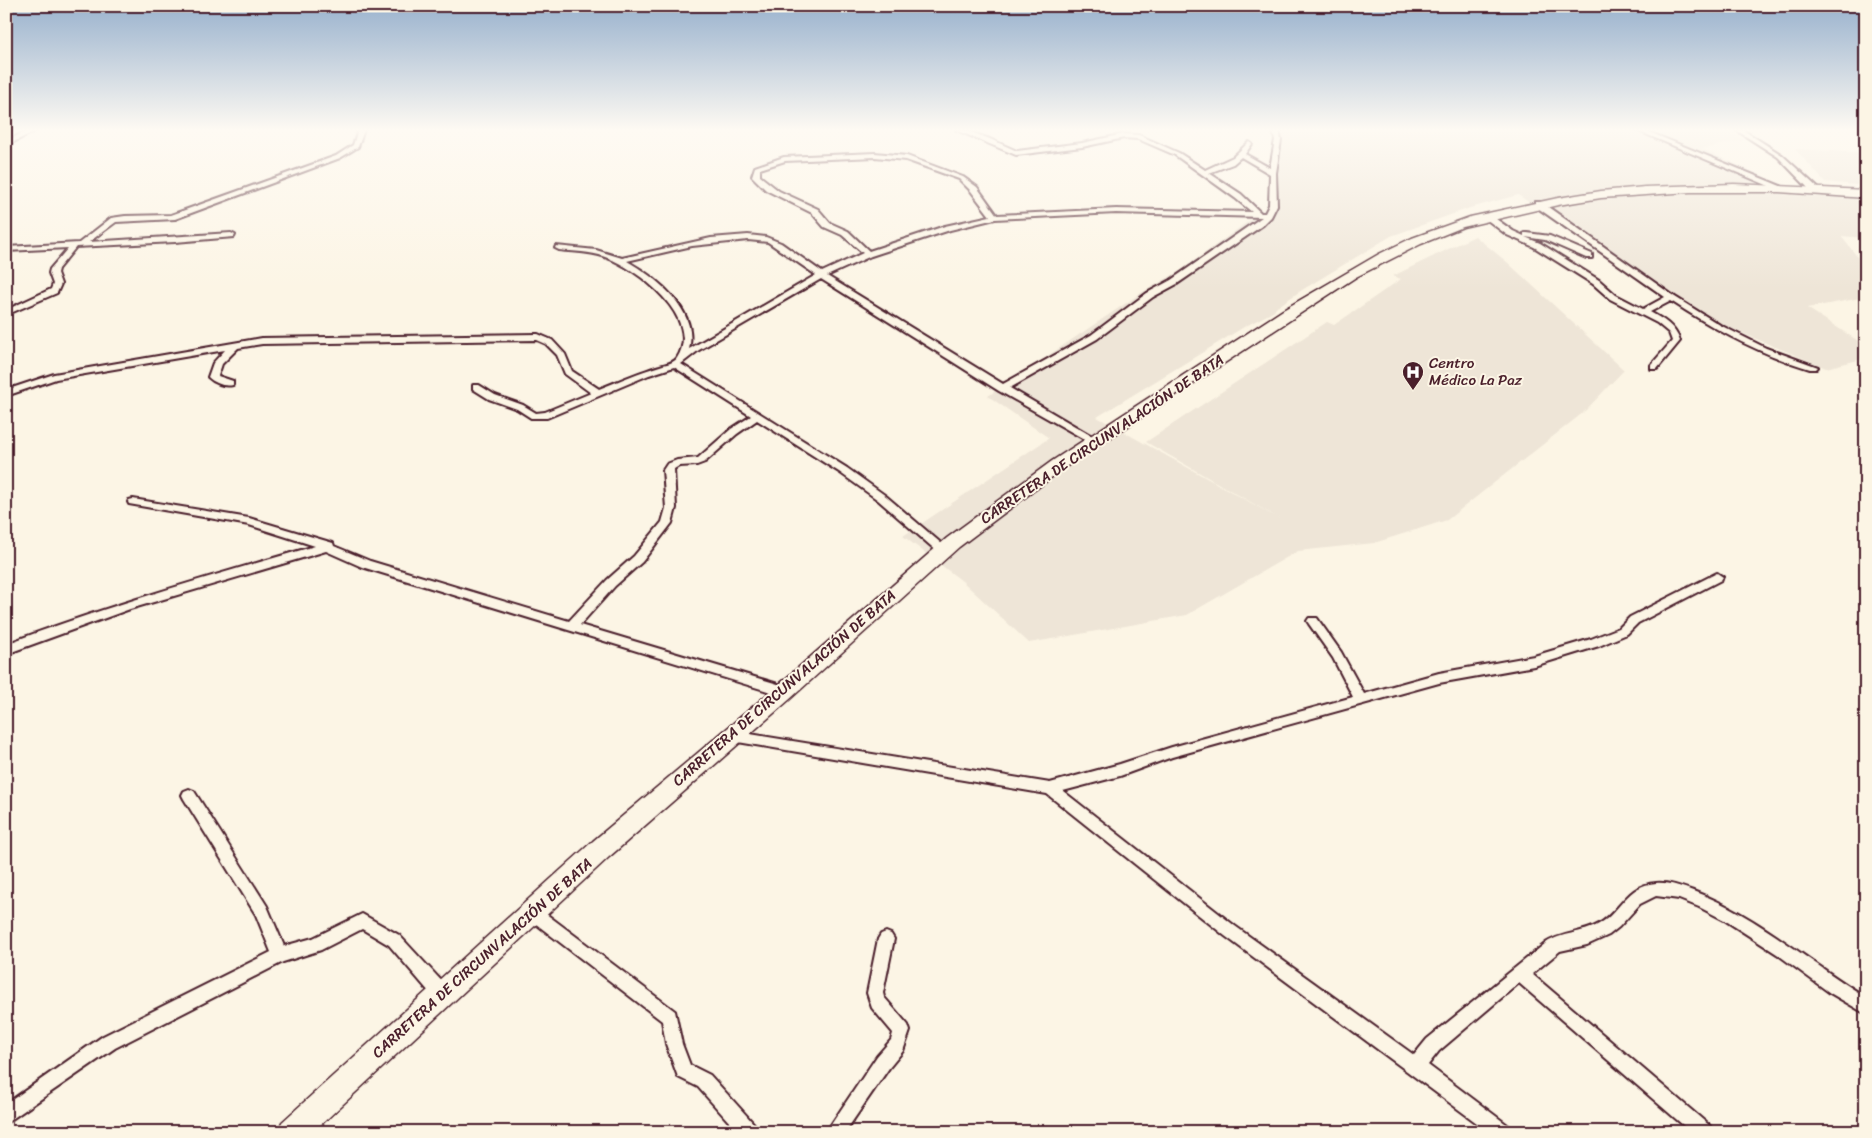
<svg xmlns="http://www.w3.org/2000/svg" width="1872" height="1138" viewBox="0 0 1872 1138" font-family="Sriracha,sans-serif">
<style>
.built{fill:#eee5d7}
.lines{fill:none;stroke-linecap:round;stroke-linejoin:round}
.street-casing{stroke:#4a1f2b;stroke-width:4}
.primary-casing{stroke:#4a1f2b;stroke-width:3}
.street{fill:#fcf5e5;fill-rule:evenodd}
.primary{fill:#fcf5e5;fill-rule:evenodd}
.labels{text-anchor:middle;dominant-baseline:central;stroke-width:4;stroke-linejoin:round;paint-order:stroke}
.poi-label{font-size:15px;fill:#4a1f2b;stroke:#fcf5e5;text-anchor:start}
.street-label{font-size:15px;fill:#4a1f2b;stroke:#fcf5e5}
</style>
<rect width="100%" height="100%" fill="#fcf5e5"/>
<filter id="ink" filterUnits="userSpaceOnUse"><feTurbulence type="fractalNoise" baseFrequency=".02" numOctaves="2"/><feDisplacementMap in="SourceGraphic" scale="10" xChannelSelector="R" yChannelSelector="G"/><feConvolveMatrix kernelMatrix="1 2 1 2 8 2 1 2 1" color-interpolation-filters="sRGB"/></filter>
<g filter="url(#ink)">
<!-- built -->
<g class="built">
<path d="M1272,130H1726L1744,140L1702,149L1771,180L1812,195L1866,200V238L1841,236L1866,268V297L1807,308L1866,346V358L1826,368L1701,316L1518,195L1470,208L1391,236L1302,290L1277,307L1271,313L1244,327L1097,417L1280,519L1146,442L1327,322L1334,325L1401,279L1393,276L1475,236L1507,262L1624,370L1584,412L1447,520L1374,543L1298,551L1187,615L1029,643L962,581L903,536L1049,438L988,396L1141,293L1180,271L1265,209L1271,202L1272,198Z"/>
<path d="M1795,149L1866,153V186L1825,182Z"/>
</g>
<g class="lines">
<!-- street casing -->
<g class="street-casing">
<g id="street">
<path d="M29,130H37L6,146V141Z"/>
<path d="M358,130H364L358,147L340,158L175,219L116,222L89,242L231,233L235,235L234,237L175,242L76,247L58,269L57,273L61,284L57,293L6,315V310L51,289L53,284L49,273L50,269L68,248L6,251V247L79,243L111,218L125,216L171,215L336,156L353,145Z"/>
<path d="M956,130H965L990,139L1017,151L1082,143L1124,134L1139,135L1179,153L1205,170L1233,157L1249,142L1252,144L1245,154L1270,168L1275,140L1273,130H1279L1281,140L1276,173L1277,205L1271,217L1263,225L1177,284L1153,297L1097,339L1010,388L1097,439L1099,441L1097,443H1091L999,391L821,279L699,350L681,364L847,468L886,496L949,550L943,554L939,553L878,500L839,472L757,420L737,434L705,462L697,465L679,466L674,469L676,508L672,523L642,562L615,586L580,625L788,687L790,691L788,695L784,696L362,567L326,551L130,609L6,654V644C107,606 211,576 315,546L249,525L129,504L128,502L129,500L133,499L249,518L333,543L334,546L370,561L569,621L607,580L634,556L662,522L666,508L663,470L667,464L677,460L698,458L731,429L751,416L674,367L649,375L547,418H531L517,409L489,399L473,389V385H479L495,395L523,405L536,413L545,412L591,393L565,374L557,355L546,344L537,340L262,344L238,348L222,364L218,376L233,381V385C224,387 214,383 208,377L213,363L225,350L56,379L6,396V390L54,374L262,338L538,334L552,340L565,354L572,371L599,389C619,381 639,372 660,366C666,364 674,363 677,358C703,318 637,268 605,257C590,251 574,252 559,250L555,248L556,246L596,250L622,258L711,238L748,235L766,237L781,243L822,272L863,253L842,235L824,227L812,213L766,190L752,176L755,167L784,157L875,153L907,156L963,177L977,187L997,215L1116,209L1252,212L1235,198L1175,155L1138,139L1124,138L1082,147L1016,155ZM875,157L906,160L959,179L971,191L990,216L945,226L869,251L848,231L830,223L818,209L779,191L760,176V169L785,161ZM1241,157L1270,174L1269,205L1265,213H1261L1241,194L1209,173L1233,164ZM1116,213L1262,217L1171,280L1147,293L1091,335L1003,384L827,276L871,256L950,230L995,219ZM748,240L768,242L816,275L689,349C699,311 657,278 627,261L692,246Z"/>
<path d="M1636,130H1644L1788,189L1781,191Z"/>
<path d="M1736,130H1743L1782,155L1818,188V192H1812L1778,157Z"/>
<path d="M1535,202H1541L1675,297L1720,325L1766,348L1818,367L1816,369H1810C1759,354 1715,330 1671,301L1650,312C1663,319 1675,326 1680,341L1657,369H1651V365L1672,341L1669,333L1657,323L1610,299L1593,284L1534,247L1507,235L1482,216L1489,214L1513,231L1524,236V233H1527L1550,236L1592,254V258H1586L1545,240L1525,237L1540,243L1599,280L1616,295L1643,309L1665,297L1535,206Z"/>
<path d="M1717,573L1723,577L1721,580L1638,623L1627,634L1599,646L1534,666L1439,683L1172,757L1120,776L1063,791L1235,926L1414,1055L1427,1039L1546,943C1562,932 1582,934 1599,924C1621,912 1626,885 1656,883C1669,882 1682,887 1693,891C1757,915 1808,962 1866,997V1014L1830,993L1777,954L1726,921L1699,907L1679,899L1656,896L1640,904L1619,927L1609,935L1587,945L1560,951L1532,974L1710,1126L1713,1132H1691L1519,983L1439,1051L1428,1065L1509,1126L1512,1132H1489L1225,936L1047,794L732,741L727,740L725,736L727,732L732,731L1050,783L1120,764L1172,747L1353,697L1333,658L1309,624L1307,621L1309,618H1317L1341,652L1364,694L1439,673L1534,656L1591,639L1619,628L1630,617Z"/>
<path d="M189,789L194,791L267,906L284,946L313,938L362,914L399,935L448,988L450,994L448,1000L442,1002L436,1000L389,945L362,929L321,950L283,962L115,1048L6,1123V1104L103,1036L271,952L256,915L184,799L182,795L184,791Z"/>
<path d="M532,905L537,907L675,1011L682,1044L690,1065L710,1075L756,1126L759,1132H738L698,1087L678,1077L666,1044L662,1021L527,917L525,912L527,907Z"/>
<path d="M886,932L891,934L894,939L883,993L884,997L908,1025L910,1031L903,1051L889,1068L845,1132H826L877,1056L891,1040L893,1033L872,1008L867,993L878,939L881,934Z"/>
</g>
</g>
<!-- primary casing -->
<g class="primary-casing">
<path id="primary" d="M1734,184L1866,190V198L1779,192H1690L1601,198L1558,205L1463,227L1421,244L1356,277L1064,468L959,547L789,700L609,857L313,1132H278L282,1122L593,841L775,688L947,538L1052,461L1283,310L1379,254L1412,238L1470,217L1558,198L1601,191L1645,187Z"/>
</g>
<!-- street -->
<use href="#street" class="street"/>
<!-- primary -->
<use href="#primary" class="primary"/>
</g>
</g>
<!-- sky -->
<linearGradient id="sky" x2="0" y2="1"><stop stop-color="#98b1cd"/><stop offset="0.45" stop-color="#fefaf3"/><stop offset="1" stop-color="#fefaf3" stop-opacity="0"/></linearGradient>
<rect width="1872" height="289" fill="url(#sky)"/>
<!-- icons -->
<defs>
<g id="hospital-pin" transform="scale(1.125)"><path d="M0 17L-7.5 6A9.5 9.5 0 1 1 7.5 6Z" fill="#4a1f2b" stroke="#fcf5e5"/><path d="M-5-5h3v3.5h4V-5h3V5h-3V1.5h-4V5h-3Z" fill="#fff"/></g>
</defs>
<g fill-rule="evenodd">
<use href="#hospital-pin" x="1413" y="372"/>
</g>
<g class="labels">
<!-- poi labels -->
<g class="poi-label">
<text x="1429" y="363">Centro<tspan x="1429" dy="17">Médico La Paz</tspan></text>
</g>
<!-- street labels -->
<g class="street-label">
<text transform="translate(1102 439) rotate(-34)">CARRETERA DE CIRCUNVALACIÓN DE BATA</text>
<text transform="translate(784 688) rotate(-41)">CARRETERA DE CIRCUNVALACIÓN DE BATA</text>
<text transform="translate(482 958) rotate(-42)">CARRETERA DE CIRCUNVALACIÓN DE BATA</text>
</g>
</g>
<!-- margin -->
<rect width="1872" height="1138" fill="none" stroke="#fcf5e5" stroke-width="25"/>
<rect x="12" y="12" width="1847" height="1113" fill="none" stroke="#4a1f2b" stroke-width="2" filter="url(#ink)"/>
</svg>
